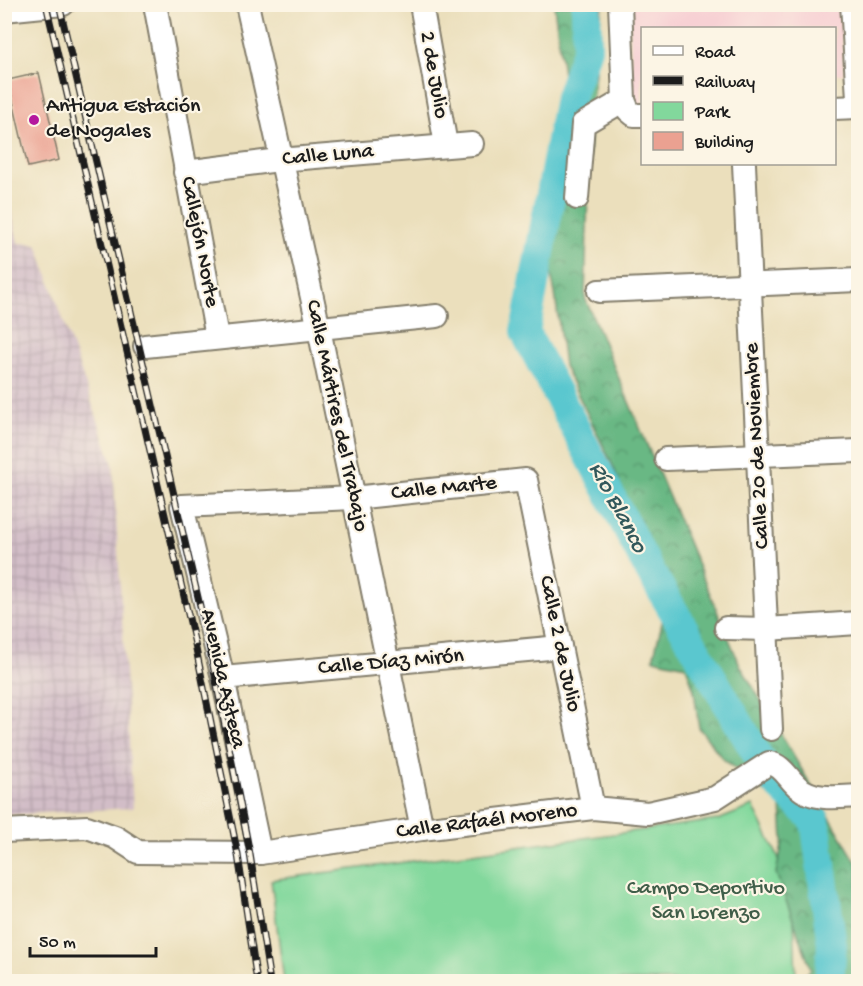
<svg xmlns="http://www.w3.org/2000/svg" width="863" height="986" viewBox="0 0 863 986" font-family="'Gochi Hand',sans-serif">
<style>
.built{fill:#f7cfd3}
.industrial{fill:url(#industrial-grid)}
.green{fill:#82d89c;stroke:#4f7a5c;stroke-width:1.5}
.forest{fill:url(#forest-crowns);stroke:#426a50;stroke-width:1.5}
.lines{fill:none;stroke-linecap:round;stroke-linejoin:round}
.river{stroke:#5ac7cf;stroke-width:30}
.building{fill:#eba191}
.minor-casing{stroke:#847e6c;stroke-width:26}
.minor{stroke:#fff;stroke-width:22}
.rail-casing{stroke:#1c1c1c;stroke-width:7}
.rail{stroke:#fcf5e5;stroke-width:4.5;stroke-dasharray:14;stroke-linecap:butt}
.poi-dot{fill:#b5179e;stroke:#fcf5e5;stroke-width:2}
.labels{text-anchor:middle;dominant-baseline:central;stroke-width:4.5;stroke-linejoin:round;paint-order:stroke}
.street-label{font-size:22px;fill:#1c1c1c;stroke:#fcf5e5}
.poi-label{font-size:22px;fill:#1c1c1c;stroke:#fcf5e5;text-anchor:start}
.park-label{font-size:22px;fill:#405e49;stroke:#fcf5e5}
.water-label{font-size:24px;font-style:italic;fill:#32585b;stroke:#fcf5e5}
</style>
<defs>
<pattern id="industrial-grid" width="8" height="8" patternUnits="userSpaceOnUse" patternTransform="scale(1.5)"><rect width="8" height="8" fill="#d2bdc7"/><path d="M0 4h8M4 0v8" fill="none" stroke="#b4a2aa"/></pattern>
<pattern id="forest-crowns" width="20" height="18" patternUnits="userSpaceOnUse" patternTransform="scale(1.5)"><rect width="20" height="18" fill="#69b884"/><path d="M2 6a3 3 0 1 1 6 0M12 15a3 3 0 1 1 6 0" fill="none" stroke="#56956b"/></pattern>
</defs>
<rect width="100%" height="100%" fill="#fcf5e5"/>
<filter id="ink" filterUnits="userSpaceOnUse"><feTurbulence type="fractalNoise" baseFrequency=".0167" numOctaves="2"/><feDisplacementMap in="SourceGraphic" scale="12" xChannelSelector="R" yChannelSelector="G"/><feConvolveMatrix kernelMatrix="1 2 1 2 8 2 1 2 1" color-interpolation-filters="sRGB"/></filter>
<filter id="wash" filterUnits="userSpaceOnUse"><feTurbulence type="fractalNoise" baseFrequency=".008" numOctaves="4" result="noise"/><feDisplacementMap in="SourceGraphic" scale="24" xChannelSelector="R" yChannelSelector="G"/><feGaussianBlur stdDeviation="1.35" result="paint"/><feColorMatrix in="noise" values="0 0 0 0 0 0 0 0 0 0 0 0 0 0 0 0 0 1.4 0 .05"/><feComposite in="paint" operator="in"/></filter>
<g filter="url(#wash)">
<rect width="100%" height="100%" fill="#ebdfbc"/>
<!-- built -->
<path class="built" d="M629,5H840L844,74H835L834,28H642V106H633Z"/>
<!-- industrial -->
<path class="industrial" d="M4,178L18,243L37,244L113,464L133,808L5,815Z"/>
<!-- green -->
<path class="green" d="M753,806L793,887L796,981H284L271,880L718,820Z"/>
<!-- forest -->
<path class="forest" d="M554,5H602L590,120L585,298L740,665L858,865V981H800L811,969L776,873L783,841L781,805L722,758L699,728L694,690L686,666L653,659L668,599L613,466L564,366L555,293L543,238L567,106Z"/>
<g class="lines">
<!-- river -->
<path class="river" d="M586,4L587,48L568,103L525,332L646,564L759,758L770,777L815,820L832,945L829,982"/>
</g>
<g id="blocks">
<!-- building -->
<path class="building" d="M39,73L59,160L28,167L8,80Z"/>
</g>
</g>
<g filter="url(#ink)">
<use href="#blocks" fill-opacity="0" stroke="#847e6c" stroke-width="1.5"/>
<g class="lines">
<!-- minor casing -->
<g class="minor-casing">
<g id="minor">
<path d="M155,4L217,337"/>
<path d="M247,4L319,329L422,829"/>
<path d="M421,4L446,145"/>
<path d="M620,4L624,100L628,110L634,115H642"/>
<path d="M852,4L858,98"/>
<path d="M4,10L63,4"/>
<path d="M834,108L858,107"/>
<path d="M744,164L771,729"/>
<path d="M185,172L279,160L472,144"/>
<path d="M577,198L583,124L624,100"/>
<path d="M599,291L858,280"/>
<path d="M145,346L437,316"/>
<path d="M666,459L858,451"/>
<path d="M726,628L767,629L858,623"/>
<path d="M223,678L560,647"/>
<path d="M4,831L87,827L115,837L138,852L260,853L422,829L593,808L648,813L715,798L769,763C783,765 788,779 798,787C814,801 839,797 858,796"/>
<path d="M260,853L223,678L182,506L353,498L526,480L593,808"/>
</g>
</g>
<!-- minor -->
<use href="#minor" class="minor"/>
<!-- rail casing -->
<g class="rail-casing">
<g id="rail">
<path d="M46,4L195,644L238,855L257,982"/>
<path d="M59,4L208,640L250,854L270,982"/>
</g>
</g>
<!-- rail -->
<use href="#rail" class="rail"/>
</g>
</g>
<!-- markers -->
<circle class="poi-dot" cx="34" cy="120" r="6"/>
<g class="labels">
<!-- street labels -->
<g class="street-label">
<text transform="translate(433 75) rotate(80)">2 de Julio</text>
<text transform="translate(328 156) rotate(-5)">Calle Luna</text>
<text transform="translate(199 242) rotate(79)">Callejón Norte</text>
<text transform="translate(336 416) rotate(78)">Calle Mártires del Trabajo</text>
<text transform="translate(758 446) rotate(-93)">Calle 20 de Noviembre</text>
<text transform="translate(444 489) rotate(-6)">Calle Marte</text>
<text transform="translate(559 644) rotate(78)">Calle 2 de Julio</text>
<text transform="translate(391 663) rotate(-5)">Calle Díaz Mirón</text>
<text transform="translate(222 679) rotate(77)">Avenida Azteca</text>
<text transform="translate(487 822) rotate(-7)">Calle Rafaél Moreno</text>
</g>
<!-- poi labels -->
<g class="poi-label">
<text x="46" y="107">Antigua Estación<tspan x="46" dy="25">de Nogales</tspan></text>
</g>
<!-- park labels -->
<g class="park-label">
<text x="706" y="889">Campo Deportivo<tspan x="706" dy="25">San Lorenzo</tspan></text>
</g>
<!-- water labels -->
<g class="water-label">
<text transform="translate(617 508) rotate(62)">Río Blanco</text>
</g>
</g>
<!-- margin -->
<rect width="863" height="986" fill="none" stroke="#fcf5e5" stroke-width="24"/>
<!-- legend -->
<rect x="641" y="27" width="195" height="138" fill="#fcf5e5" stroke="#a29e95" stroke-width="1.5"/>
<rect x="653" y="46" width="30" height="9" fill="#ffffff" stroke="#a29e95" stroke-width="1.5"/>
<text x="695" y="57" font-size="18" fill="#1c1c1c">Road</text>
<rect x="653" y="76" width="30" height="9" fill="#1c1c1c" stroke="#a29e95" stroke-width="1.5"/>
<text x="695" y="87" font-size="18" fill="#1c1c1c">Railway</text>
<rect x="653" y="102" width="30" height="18" fill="#82d89c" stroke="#a29e95" stroke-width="1.5"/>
<text x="695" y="117" font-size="18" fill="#1c1c1c">Park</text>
<rect x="653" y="132" width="30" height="18" fill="#eba191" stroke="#a29e95" stroke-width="1.5"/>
<text x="695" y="147" font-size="18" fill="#1c1c1c">Building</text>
<!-- scale -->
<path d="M30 947v9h126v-9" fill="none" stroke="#1c1c1c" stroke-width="3"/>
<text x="39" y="947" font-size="18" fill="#1c1c1c" stroke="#fcf5e5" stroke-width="4.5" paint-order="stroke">50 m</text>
</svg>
